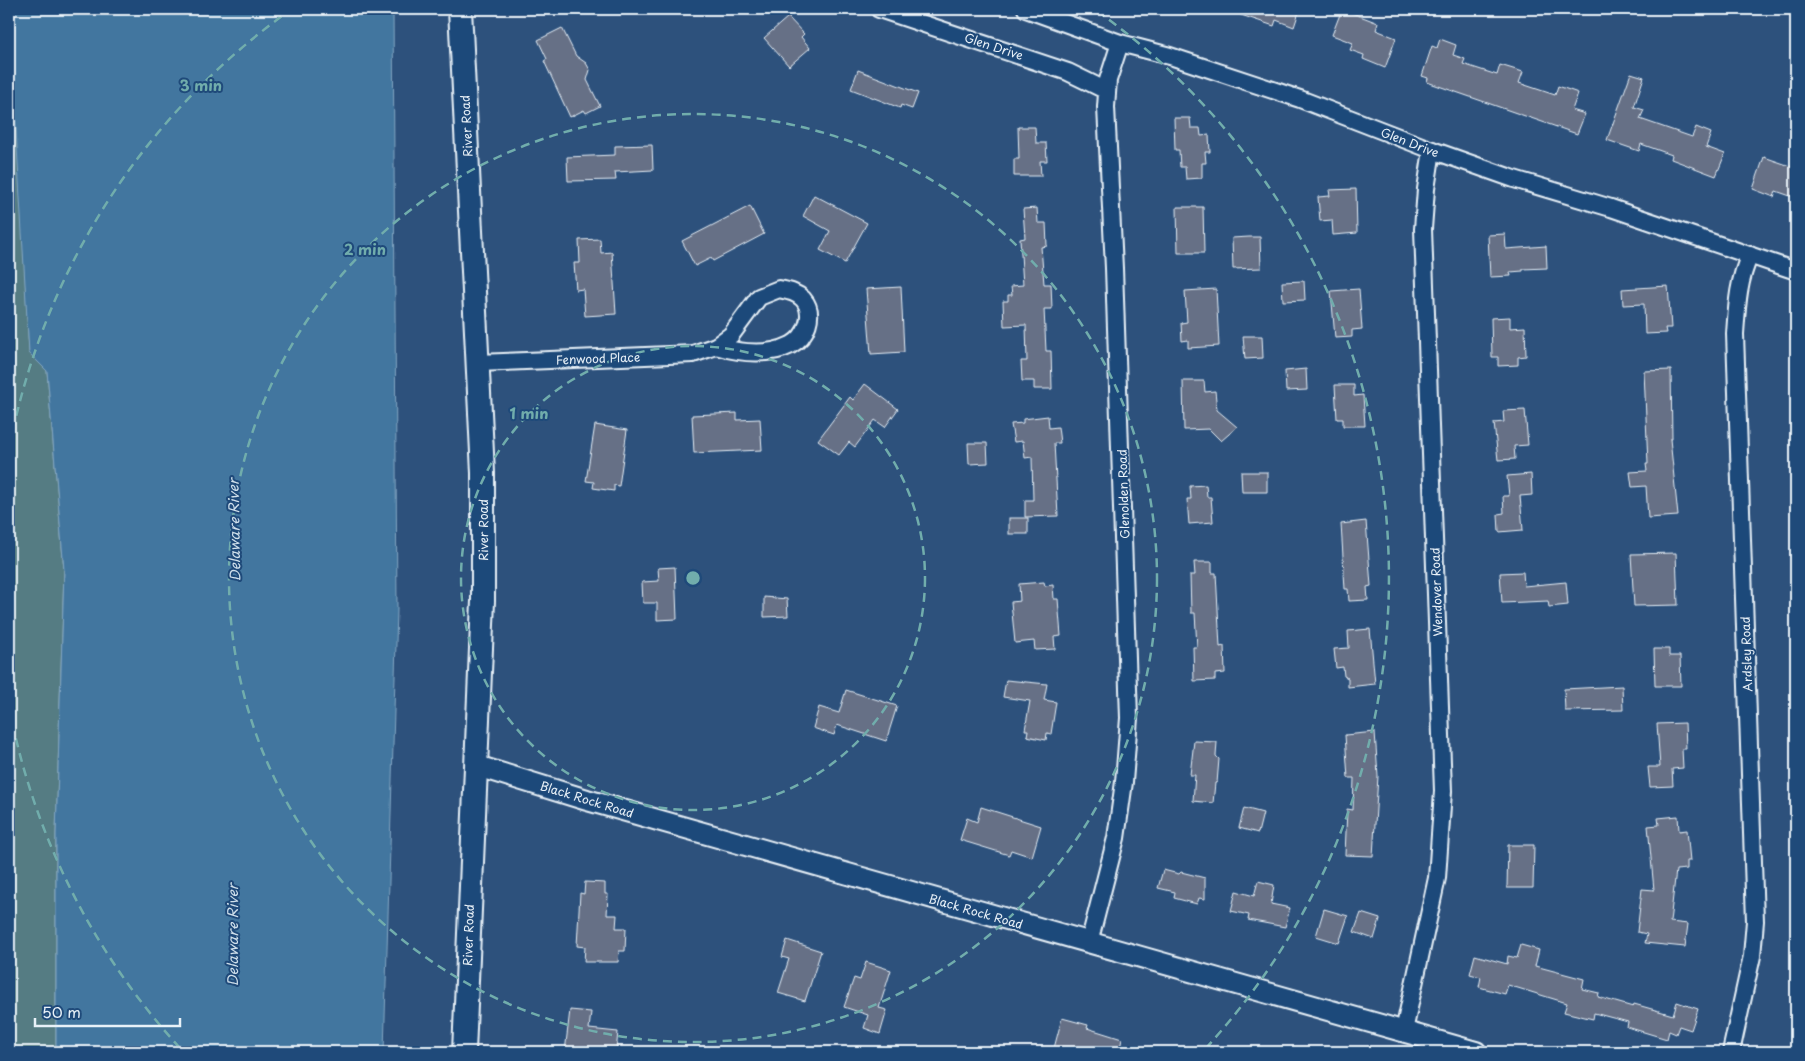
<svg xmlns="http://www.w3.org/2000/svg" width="1805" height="1061" viewBox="0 0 1805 1061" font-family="'Playpen Sans',sans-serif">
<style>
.green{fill:#557c83;stroke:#9eb6be}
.water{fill:#42769f;stroke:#84a7c3}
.building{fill:#666f86;stroke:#e8f1f8}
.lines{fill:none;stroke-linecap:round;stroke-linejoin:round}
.minor-casing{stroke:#e8f1f8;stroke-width:20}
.tertiary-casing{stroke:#e8f1f8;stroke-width:24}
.secondary-casing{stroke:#e8f1f8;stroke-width:26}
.minor{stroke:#1f4a7a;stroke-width:16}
.tertiary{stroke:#1f4a7a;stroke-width:20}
.secondary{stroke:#1f4a7a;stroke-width:22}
.ring{fill:none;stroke:#71adac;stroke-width:2.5;stroke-dasharray:9 6}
.labels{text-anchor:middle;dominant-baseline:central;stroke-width:4;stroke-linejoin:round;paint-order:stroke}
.street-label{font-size:12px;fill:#e8f1f8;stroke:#1f4a7a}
.water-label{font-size:14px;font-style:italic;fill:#cfdfeb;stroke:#1f4a7a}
.centre{fill:#71adac;stroke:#1f4a7a;stroke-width:2.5}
.ring-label{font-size:15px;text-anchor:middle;font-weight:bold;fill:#71adac;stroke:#1f4a7a;stroke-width:4;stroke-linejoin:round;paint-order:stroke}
</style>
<rect width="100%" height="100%" fill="#2d517c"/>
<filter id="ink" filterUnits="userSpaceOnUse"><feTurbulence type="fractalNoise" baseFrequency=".02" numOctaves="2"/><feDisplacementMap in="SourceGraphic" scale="10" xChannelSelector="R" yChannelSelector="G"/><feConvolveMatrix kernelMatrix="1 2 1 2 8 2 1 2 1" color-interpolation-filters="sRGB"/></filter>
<g filter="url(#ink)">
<!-- green -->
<path class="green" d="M9,32L14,65L29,352L47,371L64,570L56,835V1052H9Z"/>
<!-- water -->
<path class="water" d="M9,9H393L397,609L384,1052H56V835L64,570L47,371L29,353Z"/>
<!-- building -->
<g class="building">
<path d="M1232,9H1300L1294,27L1276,20L1274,26L1232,12Z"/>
<path d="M1342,9L1378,23L1376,30L1396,38L1385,68L1363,59L1364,55L1350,50L1353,43L1332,35Z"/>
<path d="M788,17L804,34L801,37L810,48L789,66L764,38Z"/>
<path d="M562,28L576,56L586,63L590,70L587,80L600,106L586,113L584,110L570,117L544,61L547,59L538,40Z"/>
<path d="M1440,39L1456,45L1453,55L1465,59L1463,64L1497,75L1500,65L1523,72L1519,83L1555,95L1558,86L1578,93L1572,110L1585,114L1577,134L1427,82L1428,78L1422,76L1432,46L1437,48Z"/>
<path d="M858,70L918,93L912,109L901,105L900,108L851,89Z"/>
<path d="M1631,73L1644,77L1634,107L1644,110L1640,119L1692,137L1696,127L1711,133L1706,147L1725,154L1716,176L1671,159L1672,155L1641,144L1639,151L1607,140Z"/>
<path d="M1174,118H1190L1191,128H1200L1201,136L1209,135L1210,152H1205L1206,163H1202V178L1186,179L1185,167H1180L1179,150H1175Z"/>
<path d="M1018,127H1035L1036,143H1046L1047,161H1040L1041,176H1014V159H1019Z"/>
<path d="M652,145L653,170L615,172L616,180L568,181L567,157L615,155V146Z"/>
<path d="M1764,157L1796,168V198L1776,191L1774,197L1753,189Z"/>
<path d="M1356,189L1357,233L1333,235L1332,220L1320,221L1318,197L1330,196L1329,190Z"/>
<path d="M814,195L867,223L845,263L820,250L830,231L803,216Z"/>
<path d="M750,206L764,234L713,261L711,258L695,266L682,241Z"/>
<path d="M1177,207H1203L1204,253H1178Z"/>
<path d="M1037,208L1038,223H1046L1047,246L1041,247L1044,284H1051L1052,309H1044L1046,351H1051L1052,389H1034V381H1022L1021,361H1027L1026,325L1004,326L1003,301H1008V295H1012L1011,286L1023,285L1020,239L1025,238L1023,209Z"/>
<path d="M1505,234L1506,249L1546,246L1547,268L1523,269V271L1510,272L1511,276L1490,277L1488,235Z"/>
<path d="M1249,237H1260L1261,268L1233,269L1232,238Z"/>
<path d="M600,239L601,253L612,252L616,314L585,316L583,289L576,290L574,263H580L579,240Z"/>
<path d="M1304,281L1305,300L1283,301L1282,282Z"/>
<path d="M1668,286L1671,328H1665L1666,333L1645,334L1644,304L1623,305L1622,289Z"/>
<path d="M901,287L904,352L871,354L866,289Z"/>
<path d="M1216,289L1219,346L1188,348V340L1182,341L1181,323L1187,322L1185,291Z"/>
<path d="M1359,289L1362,329L1352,330V337L1335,338L1331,291Z"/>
<path d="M1510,317V328L1525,327L1526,356L1518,357V365L1498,366V357H1492L1491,318Z"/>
<path d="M1243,336H1262L1263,358L1245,359Z"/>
<path d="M1306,369L1307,390L1286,391L1285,371Z"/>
<path d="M1671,370L1672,439H1670L1678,516L1648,518L1646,486L1632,487L1630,472L1647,471L1646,464H1648L1644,371Z"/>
<path d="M1183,381H1204L1205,392L1215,391L1217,410L1237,427L1221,441L1209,429L1184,430Z"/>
<path d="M865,384L898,409L885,427L875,420L855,447L849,442L839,455L818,440L850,397L853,400Z"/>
<path d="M1335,385H1354V396L1363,395L1365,426H1343V419H1337Z"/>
<path d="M1525,410L1528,445L1514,446L1515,459L1498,460L1494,423L1504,422L1503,411Z"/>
<path d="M737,413V420L760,419L762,450L694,453L692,415Z"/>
<path d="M1048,416L1049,428L1058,427L1060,443H1054L1058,516L1025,517V500H1033L1032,457L1025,458L1023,441L1014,442L1011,424L1023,423V419Z"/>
<path d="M595,425L627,430L619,486L614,485V491L593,488L594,482L586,481Z"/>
<path d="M968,443H987L988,463L969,464Z"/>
<path d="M1241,472H1267V492H1242Z"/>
<path d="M1531,474L1532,495L1520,496L1523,530L1499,532L1498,514L1504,513L1503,496H1509L1507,476Z"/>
<path d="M1206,485L1207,497H1211L1213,522L1189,524L1187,499H1191L1190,486Z"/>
<rect x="1009" y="518" width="19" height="16"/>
<path d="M1366,521L1371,586L1367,587L1368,600L1349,601L1348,589H1345L1341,524Z"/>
<path d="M1676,553L1678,605L1634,606L1631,554Z"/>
<path d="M1194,562H1212V573H1216L1220,647L1224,646L1225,673L1215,674V680L1194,681L1193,647H1197L1195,613H1191L1190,575H1195Z"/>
<path d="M675,567L677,619L657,620V603H643L642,582L659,581L658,568Z"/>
<path d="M1523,572L1524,586L1566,582L1568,605L1549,607L1548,601L1502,603L1500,573Z"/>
<path d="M1044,582L1045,586L1053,585L1054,599H1058L1061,636L1054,637L1055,649L1035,650L1034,641L1015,643L1011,602L1020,601L1019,584Z"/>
<path d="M764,597L787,599L788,616L764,617Z"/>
<path d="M1370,629L1375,684L1348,687V678L1344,676L1343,667L1336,668L1334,649L1349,648L1348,631Z"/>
<path d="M1654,649H1669V656H1680L1681,686H1655Z"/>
<path d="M1006,680L1047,684L1044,700L1056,702L1051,734L1047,733L1046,740L1027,736L1028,730H1025L1030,701L1003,697Z"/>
<path d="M1622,686L1623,710L1565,711L1564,689Z"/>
<path d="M846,690L897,706L886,741L837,725L834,735L813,728L819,707L839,713Z"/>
<path d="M1685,723L1686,749H1682L1683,768L1672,769L1673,786L1650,787L1648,767H1660L1657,724Z"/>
<path d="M1375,732L1378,776L1373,856L1345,855L1347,809L1353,810L1354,778H1348L1345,735Z"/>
<path d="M1194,741L1217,742L1216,756L1219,759L1217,783H1215L1213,803L1193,801L1195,775H1190Z"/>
<path d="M981,807L1041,826L1032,857L1011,850L1009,855L960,840L967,818L977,822Z"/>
<path d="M1244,808L1263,813L1258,833L1239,828Z"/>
<path d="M1678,816L1679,831L1687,830L1690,861H1687V869L1676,870L1670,922L1688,924L1685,947L1645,943L1647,934L1637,932L1642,889L1654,890L1648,826L1659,825L1658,818Z"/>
<path d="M1508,845H1534L1533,888H1507Z"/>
<path d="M1163,870L1179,874L1181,872L1205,878V899L1199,898L1197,904L1174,898L1175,892L1158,888Z"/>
<path d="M1258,881L1274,885L1271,904L1290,908L1285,927L1248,920L1249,915L1231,911L1236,891L1254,896Z"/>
<path d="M585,882L605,883V894H608L607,915H617L616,928H626L625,951H619L618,962H584L585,947L577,946L580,893L584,894Z"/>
<path d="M1324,909L1348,916L1339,943L1316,936Z"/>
<path d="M1361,913L1380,919L1374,939L1354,932Z"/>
<path d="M787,940L821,951L805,1001L778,993L789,959L782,957Z"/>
<path d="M1521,945L1539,950L1535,966L1584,979L1582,989L1599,993L1598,997L1633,1007L1634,1004L1673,1015L1677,1002L1698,1009L1691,1030L1679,1026L1676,1034L1669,1031L1667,1039L1627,1027L1628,1022L1594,1013L1593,1019L1564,1012L1567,1003L1508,985L1505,994L1479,987L1481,977L1470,974L1475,955L1507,964L1508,956L1517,958Z"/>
<path d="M866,962L891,970L879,1008L887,1010L880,1034L864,1028L868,1015L844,1007L854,978L860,980Z"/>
<path d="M570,1010L591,1012L589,1029L618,1032L616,1052H565Z"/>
<path d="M1062,1018L1088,1025L1087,1028L1122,1039L1119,1052H1053Z"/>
</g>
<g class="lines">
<!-- minor casing -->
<g class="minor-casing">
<g id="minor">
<path d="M879,9L1068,72L1107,91"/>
<path d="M1026,9L1120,43L1170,56L1300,99L1432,150L1514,179L1611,208L1796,271"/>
<path d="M779,289C788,291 796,292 803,299C816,314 806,337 791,345C767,357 740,353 716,346L731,335L759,297Z"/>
<path d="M478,363L693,354L716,346"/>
<path d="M1089,943L1116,838L1124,782L1129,718L1114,268L1106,107L1108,80L1120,43"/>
<path d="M1404,1031L1437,878L1443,791L1423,229L1426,189L1432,150"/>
<path d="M1731,1052L1752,956L1755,921L1735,334C1737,306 1738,281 1750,255"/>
</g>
</g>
<!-- tertiary casing -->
<g class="tertiary-casing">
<path id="tertiary" d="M477,766L587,800L1476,1052"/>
</g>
<!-- secondary casing -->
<g class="secondary-casing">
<path id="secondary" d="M460,9L483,473V601L464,1052"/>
</g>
<!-- minor -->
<use href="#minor" class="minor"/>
<!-- tertiary -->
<use href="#tertiary" class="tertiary"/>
<!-- secondary -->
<use href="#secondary" class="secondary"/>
</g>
</g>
<!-- distance rings -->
<g class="ring">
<circle cx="693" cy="578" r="232"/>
<circle cx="693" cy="578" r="464"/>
<path d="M180 1048A696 696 0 0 1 10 711M10 445A696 696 0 0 1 289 11M1097 11A696 696 0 0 1 1206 1048"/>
</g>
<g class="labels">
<!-- street labels -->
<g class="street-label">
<text transform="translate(994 46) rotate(18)">Glen Drive</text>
<text transform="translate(466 126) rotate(-93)">River Road</text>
<text transform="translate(1410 142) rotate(21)">Glen Drive</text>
<text transform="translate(598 358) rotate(-2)">Fenwood Place</text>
<text transform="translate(1123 494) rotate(-92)">Glenolden Road</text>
<text transform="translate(483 530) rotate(-90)">River Road</text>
<text transform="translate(1436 592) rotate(-92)">Wendover Road</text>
<text transform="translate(1746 654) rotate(-92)">Ardsley Road</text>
<text transform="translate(587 799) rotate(17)">Black Rock Road</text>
<text transform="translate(976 911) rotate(16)">Black Rock Road</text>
<text transform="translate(468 935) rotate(-88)">River Road</text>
</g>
<!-- water labels -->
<g class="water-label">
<text transform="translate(234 530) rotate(-91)">Delaware River</text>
<text transform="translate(232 935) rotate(-90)">Delaware River</text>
</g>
</g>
<circle cx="693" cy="578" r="8" class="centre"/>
<g class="ring-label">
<text x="201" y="91">3 min</text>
<text x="365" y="255">2 min</text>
<text x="529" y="419">1 min</text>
</g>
<!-- margin -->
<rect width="1805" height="1061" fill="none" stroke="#1f4a7a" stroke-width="30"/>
<rect x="15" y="15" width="1775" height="1031" fill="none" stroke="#e8f1f8" stroke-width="2" filter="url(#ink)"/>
<!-- scale -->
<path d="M35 1018v8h145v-8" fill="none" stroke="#e8f1f8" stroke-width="2.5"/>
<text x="42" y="1018" font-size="15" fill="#e8f1f8" stroke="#1f4a7a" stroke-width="4" paint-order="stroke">50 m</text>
</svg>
